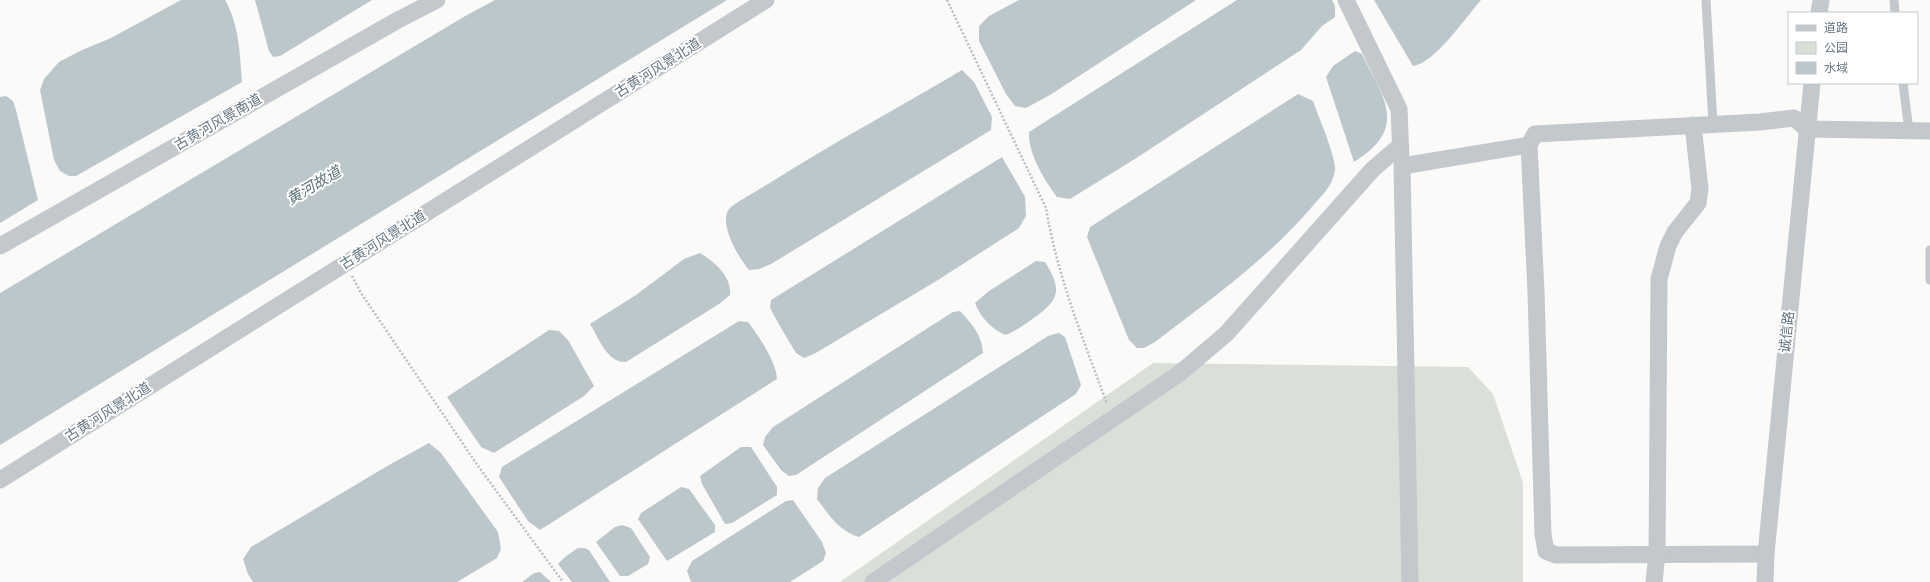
<svg xmlns="http://www.w3.org/2000/svg" width="1930" height="582" viewBox="0 0 1930 582" font-family="'Sofia Sans Condensed','Noto Sans SC',sans-serif">
<style>
.green{fill:#dadfd7}
.water{fill:#bbc7cb}
.lines{fill:none;stroke-linecap:round;stroke-linejoin:round}
.path{stroke:#bbbfc2;stroke-width:2.5;stroke-dasharray:2 2;stroke-linecap:butt}
.service{stroke:#c3c8cc;stroke-width:9}
.minor{stroke:#c3c8cc;stroke-width:17}
.labels{text-anchor:middle;dominant-baseline:central;stroke-width:4;stroke-linejoin:round;paint-order:stroke}
.street-label{font-size:14px;fill:#657683;stroke:#fff}
.water-label{font-size:15px;font-style:italic;fill:#60757c;stroke:#fff}
</style>
<rect width="100%" height="100%" fill="#fafaf8"/>
<!-- green -->
<path class="green" d="M1153,363L1468,367L1493,394L1523,483V582H840Z"/>
<!-- water -->
<g class="water">
<path d="M181,0H225C239,24 240,54 242,82L76,176H69L60,171L54,160L40,90L44,79L59,62L82,50L111,38Z"/>
<path d="M255,0H372L280,56L273,57L269,51Z"/>
<path d="M495,0H727L0,445V293L467,15Z"/>
<path d="M1019,0H1196L1050,95L1026,108L1015,106L1006,94L979,41V26L989,16Z"/>
<path d="M1237,0H1332L1335,6V17L1322,26L1301,50L1138,157L1070,199L1057,197C1044,179 1028,154 1029,132Z"/>
<path d="M1374,0H1481C1466,17 1434,64 1413,66Z"/>
<path d="M1355,51L1362,54C1384,99 1409,128 1354,162L1326,77L1333,66Z"/>
<path d="M962,70L974,82L992,117L991,130L771,264L759,269L749,270C739,258 718,224 729,209C734,203 760,189 768,184C831,144 898,108 962,70Z"/>
<path d="M1298,94L1313,101C1318,116 1336,156 1335,170C1333,186 1321,196 1311,208C1266,260 1210,300 1155,342L1144,348H1137L1129,340L1087,237L1090,227Z"/>
<path d="M6,96L13,101L16,110L38,200L0,223V97Z"/>
<path d="M1002,157L1025,197L1026,216L1019,228L938,280L814,354L804,358L796,353L781,328L770,308L771,300Z"/>
<path d="M700,253C715,262 732,277 730,295L719,304L626,362C607,363 599,338 590,324L636,295L684,259Z"/>
<path d="M1036,261L1045,262C1064,292 1058,301 1031,320C1022,326 1015,332 1005,335C992,329 980,317 975,303L989,291Z"/>
<path d="M960,311C972,324 982,335 983,353L796,475L789,476L781,470L763,445L765,437L773,427L953,312Z"/>
<path d="M739,321L748,322C759,336 776,362 777,379L540,530L528,521L499,477L502,467Z"/>
<path d="M549,330L559,331L568,340L594,386L584,396L494,453L481,447L447,397Z"/>
<path d="M1059,333L1065,337L1081,385L1076,394L859,537C839,531 829,515 817,499L818,488L825,478L1048,336Z"/>
<path d="M429,443L441,453L498,532L501,549L497,558L457,582H253L248,574L243,559L251,547L389,465Z"/>
<path d="M741,447H751L777,487V495L732,523L725,524L702,484L700,476Z"/>
<path d="M681,487L689,489L715,525V532L667,561L638,519L641,513Z"/>
<path d="M793,500L822,542L826,553L823,561L790,582H691L687,571L692,561L786,501Z"/>
<path d="M622,525L631,528L650,557L648,564L628,576H620L596,542L615,527Z"/>
<path d="M578,548H584L589,550L610,582H572L558,564L565,557Z"/>
<path d="M540,572L551,582H522L534,573Z"/>
</g>
<g class="lines">
<!-- path -->
<g class="path">
<path d="M947,0L1046,208C1057,275 1083,339 1107,404"/>
<path d="M352,276L361,293L478,466L563,582"/>
</g>
<!-- service -->
<g class="service">
<path d="M1706,0L1713,124"/>
<path d="M1894,0L1895,13"/>
<path d="M1903,83L1909,131"/>
<path d="M1930,250V280"/>
</g>
<!-- minor -->
<g class="minor">
<path d="M1346,0L1399,109L1401,158"/>
<path d="M1819,13L1821,0"/>
<path d="M1529,145L1536,292L1543,534L1546,551L1556,555L1766,554"/>
<path d="M0,246L398,20L437,0"/>
<path d="M0,480L766,0"/>
<path d="M873,582L1180,373L1226,334L1373,169L1400,146"/>
<path d="M1410,582L1402,166L1529,145L1535,134L1760,122L1794,118L1807,129L1930,131"/>
<path d="M1654,582L1657,554L1659,279L1668,246L1675,232L1698,203L1700,189L1693,125"/>
<path d="M1765,582L1766,554L1812,83"/>
</g>
</g>
<g class="labels">
<!-- street labels -->
<g class="street-label">
<text transform="translate(658 68) rotate(-32)">古黄河风景北道</text>
<text transform="translate(218 122) rotate(-30)">古黄河风景南道</text>
<text transform="translate(383 240) rotate(-32)">古黄河风景北道</text>
<text transform="translate(1787 332) rotate(-84)">诚信路</text>
<text transform="translate(108 412) rotate(-32)">古黄河风景北道</text>
</g>
<!-- water labels -->
<g class="water-label">
<text transform="translate(314 186) rotate(-31)">黄河故道</text>
</g>
</g>
<!-- legend -->
<rect x="1788" y="12" width="130" height="72" fill="#ffffff" stroke="#c1c8cd"/>
<rect x="1796" y="25" width="20" height="6" fill="#c3c8cc" stroke="#c1c8cd"/>
<text x="1824" y="32" font-size="12" fill="#657683">道路</text>
<rect x="1796" y="42" width="20" height="12" fill="#dadfd7" stroke="#c1c8cd"/>
<text x="1824" y="52" font-size="12" fill="#657683">公园</text>
<rect x="1796" y="62" width="20" height="12" fill="#bbc7cb" stroke="#c1c8cd"/>
<text x="1824" y="72" font-size="12" fill="#657683">水域</text>
</svg>
